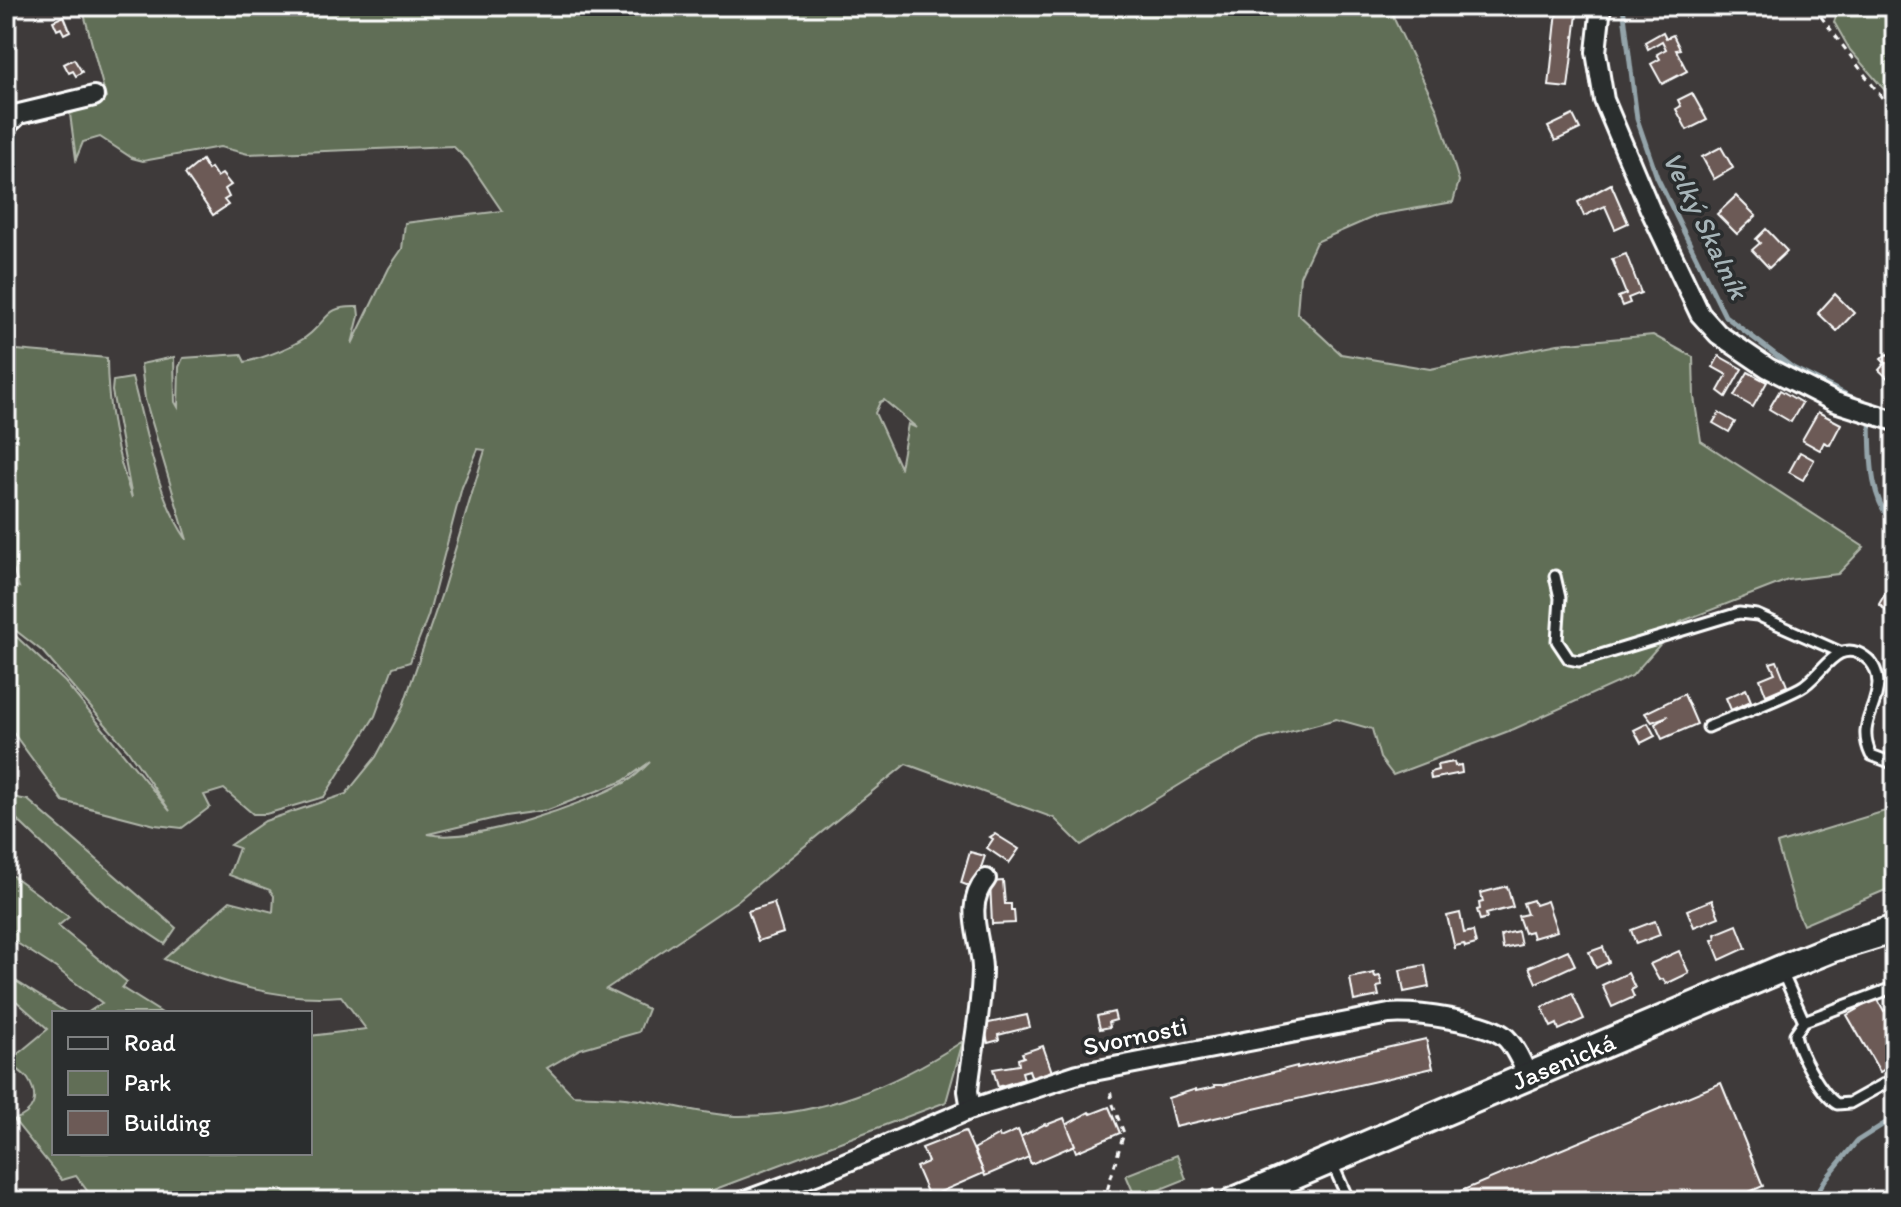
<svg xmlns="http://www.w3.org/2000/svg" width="1901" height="1207" viewBox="0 0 1901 1207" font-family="Itim,sans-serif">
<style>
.green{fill:#616e56;stroke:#b0b6aa;stroke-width:2;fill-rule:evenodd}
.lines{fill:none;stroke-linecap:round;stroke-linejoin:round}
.stream{stroke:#94a4aa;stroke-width:5}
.building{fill:#6c5a56;stroke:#fff;stroke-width:2}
.lane-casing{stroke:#fff;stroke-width:15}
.street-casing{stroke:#fff;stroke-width:24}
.secondary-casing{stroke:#fff;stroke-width:32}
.path{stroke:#fff;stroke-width:3;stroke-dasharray:6 6;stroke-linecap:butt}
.lane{stroke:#2a2d2e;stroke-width:9}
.street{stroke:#2a2d2e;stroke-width:18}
.secondary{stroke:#2a2d2e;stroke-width:26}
.labels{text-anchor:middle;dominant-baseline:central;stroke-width:7;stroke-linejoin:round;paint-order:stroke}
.street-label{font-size:26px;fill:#fff;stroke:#2a2d2e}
.water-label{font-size:28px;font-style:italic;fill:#a6b4b8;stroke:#2a2d2e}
</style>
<rect width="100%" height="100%" fill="#3e3a3a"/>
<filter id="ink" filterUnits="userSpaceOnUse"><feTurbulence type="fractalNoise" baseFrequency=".0125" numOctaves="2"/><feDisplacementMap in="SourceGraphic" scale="16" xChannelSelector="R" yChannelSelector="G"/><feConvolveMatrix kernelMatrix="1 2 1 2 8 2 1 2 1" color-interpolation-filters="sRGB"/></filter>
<g filter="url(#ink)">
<!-- green -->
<g class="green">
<path d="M82,6H1390L1395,21L1437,109L1459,181L1453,202L1378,215L1316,242L1300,276L1297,313L1341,354L1430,369L1558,344L1653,335L1693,357L1694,397L1701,441L1864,547L1838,574L1788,580L1680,622L1632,676L1514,729L1393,775L1380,758L1372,729L1336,719L1260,740L1199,773L1081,845L1054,818L906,764L737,901L606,989L648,1009L639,1032L580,1049L547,1068L573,1095C593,1096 614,1096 633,1099C667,1103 702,1115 736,1116C820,1117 894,1086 963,1041L946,1102L684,1201H240L244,1195L229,1201H95L76,1176L62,1180L14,1120C34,1113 40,1098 28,1079C24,1073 14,1067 8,1062L48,1029L6,992V975L67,1013H54V1153H310V1036L366,1029L341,996C280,1002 219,982 164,959L230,901L273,912L274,896L270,890L229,875L239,848L230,845L265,821L346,794L376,757L402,709L442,593L485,450L478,449L462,487L428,616L410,662L393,667L375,716L324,797L266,814H253L224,789L204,795L210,807L182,828L155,825L63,801L6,723V627L65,682L170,811L127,749L60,672L42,651L6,623V584L19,587L6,548V349L107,358C107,407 116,453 132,498L112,391L113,381L132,378C147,431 155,493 187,540L145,399L141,364L174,357L175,402L178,407L179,367L183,358L241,354L245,362C263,358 297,346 311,333C330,316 327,306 358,307L359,316L352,344L389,268L402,249L405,223L502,211L468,161L453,146L248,154L220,147L143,161L132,158L100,137L83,142L76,159L70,114L106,98ZM884,400L917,428L908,424L900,468L875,413L880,402ZM650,762C643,769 635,777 626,782C584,804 473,844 428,834L504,816L548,810L623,781Z"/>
<path d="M1840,6H1895V102L1850,50L1834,22Z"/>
<path d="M6,796L28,800L176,928L165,944L106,905L6,809Z"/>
<path d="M1895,808V886L1803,925L1796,909L1777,844Z"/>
<path d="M6,871L69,917L58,926L127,982L122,988L162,1013H87L102,1003L56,968L6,936Z"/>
<path d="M1177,1155L1186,1179L1136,1199L1126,1175Z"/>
</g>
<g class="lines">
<!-- stream -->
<g class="stream">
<path d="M1623,6L1637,119L1657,177L1725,316L1793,368L1867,405"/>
<path d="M1870,418C1871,454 1868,499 1895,525"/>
<path d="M1813,1201L1825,1180L1857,1141L1895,1117"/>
</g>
</g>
<!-- building -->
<g class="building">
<path d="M1557,11L1577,14L1568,88L1549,86Z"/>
<path d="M64,16L70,31L64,34L61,28L57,30L53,21Z"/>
<path d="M1663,32L1666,38L1673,35L1680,49L1676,50L1687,71L1662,84L1651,64L1660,59L1657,54L1666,49L1662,41L1648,49L1645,42Z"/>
<path d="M74,59L82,72L76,76L73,71L69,73L64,64Z"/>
<path d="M1692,93L1707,120L1687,130L1676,109L1681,106L1678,100Z"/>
<path d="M1573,115L1580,129L1555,141L1548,127Z"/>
<path d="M1721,147L1733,168L1714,179L1702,157Z"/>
<path d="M202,160L208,170L211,168L217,177L222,174L231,185L225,189L229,197L224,200L228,205L213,215L185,174Z"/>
<path d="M1611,184L1628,223L1615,229L1605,206L1584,216L1578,202Z"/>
<path d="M1736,196L1756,216L1737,234L1717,214Z"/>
<path d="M1766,229L1787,251L1769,268L1752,250L1760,243L1756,239Z"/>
<path d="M1626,254L1641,293L1628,298L1630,303L1622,306L1618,297L1626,294L1612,259Z"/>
<path d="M1835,294L1854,313L1837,331L1818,313Z"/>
<path d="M1895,352V385L1879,370L1885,363L1881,359L1887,354L1891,357Z"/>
<path d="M1719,356L1742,369L1726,397L1718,391L1727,375L1713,367Z"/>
<path d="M1748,372L1767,382L1753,407L1734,396Z"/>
<path d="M1780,390L1802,403L1791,422L1769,409Z"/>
<path d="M1818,412L1841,424L1830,445L1824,442L1820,450L1802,440Z"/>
<path d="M1719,413L1735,422L1729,432L1713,423Z"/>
<path d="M1800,452L1814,460L1803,480L1789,472Z"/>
<path d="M1893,589L1895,591V620L1879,604L1885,594L1886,592L1889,594Z"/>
<path d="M1777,661L1787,686L1766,695L1760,679L1775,673L1770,663Z"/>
<path d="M1746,689L1751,701L1731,710L1726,698Z"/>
<path d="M1684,694L1697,724L1662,739L1655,724L1668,716L1652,722L1645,713Z"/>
<path d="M1648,723L1655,736L1641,743L1634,730Z"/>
<path d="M1454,762L1455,766L1461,765L1462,773L1431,779L1430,772L1438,770L1437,765Z"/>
<path d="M995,834L1019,849L1009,863L987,848L993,839L990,837Z"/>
<path d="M970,852L985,856L974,888L961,883Z"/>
<path d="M1003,881L1005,904H1011V910H1014L1015,923L992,924L990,882Z"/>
<path d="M1507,886L1513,907L1486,914L1487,918L1480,920L1477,910L1480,909L1479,903L1483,902L1481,893Z"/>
<path d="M1533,900L1535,905L1547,901L1557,931L1533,938L1531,931L1524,933L1518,916L1527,914L1523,903Z"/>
<path d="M1712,900L1719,917L1694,927L1687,910Z"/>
<path d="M774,903L783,933L758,941L748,911Z"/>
<path d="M1460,913L1464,933L1473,931L1476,944L1465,947L1464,944L1455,946V949L1447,916Z"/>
<path d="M1655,921L1660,935L1636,944L1631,930Z"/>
<path d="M1737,925L1746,948L1720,960L1712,940L1716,939L1715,934Z"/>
<path d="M1518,931L1521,945L1503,949L1501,935Z"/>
<path d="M1603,947L1609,962L1596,968L1589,952Z"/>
<path d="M1568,950L1575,965L1536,983L1529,967Z"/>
<path d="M1679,951L1689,973L1666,984L1663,979L1659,980L1650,964Z"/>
<path d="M1425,965L1429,987L1404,992L1400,970Z"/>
<path d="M1374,973L1375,977L1380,976L1382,986L1377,987L1379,996L1354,1001L1350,978Z"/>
<path d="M1628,973L1635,988L1631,990L1634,997L1612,1007L1602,985Z"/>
<path d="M1572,993L1584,1019L1559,1030L1557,1024L1551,1027L1542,1007Z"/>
<path d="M1877,998L1884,1011L1895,1005V1063L1880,1072L1847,1015Z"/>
<path d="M1114,1012L1116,1020L1109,1022L1110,1027L1100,1029L1097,1016Z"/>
<path d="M1027,1015L1030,1027L998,1035L999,1040L988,1043L984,1024Z"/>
<path d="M1426,1039L1433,1068L1175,1127L1168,1098L1196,1089V1091L1215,1087L1214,1085H1223L1297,1066V1068Z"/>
<path d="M1043,1046L1052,1072L1032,1079L1029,1070L1022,1072L1024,1079L998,1087L993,1069L1019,1065L1018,1059L1024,1057L1022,1053Z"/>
<path d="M1721,1083L1763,1186L1749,1192L1753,1201H1437Z"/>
<path d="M1109,1107L1120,1133L1076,1152L1066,1125L1089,1112L1091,1114Z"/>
<path d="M1064,1118L1075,1145L1031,1164L1020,1137L1045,1124L1046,1125Z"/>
<path d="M1018,1130L1029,1157L985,1176L974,1149L999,1135L1000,1138Z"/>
<path d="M965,1131L984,1173L929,1197L916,1167L928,1162L922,1148Z"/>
</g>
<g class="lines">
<!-- lane casing -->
<g class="lane-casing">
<g id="lane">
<path d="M1555,576L1560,598L1557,641L1569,659L1579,661L1594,657L1739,613L1757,615L1840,652"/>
<path d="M1708,727C1739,714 1771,703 1800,688C1822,677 1836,636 1865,657C1874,663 1878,674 1878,684C1876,713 1857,724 1871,755L1895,764"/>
<path d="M1782,972L1804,1021"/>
<path d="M1895,987L1804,1021L1795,1034C1798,1052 1821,1094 1837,1104L1850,1103L1895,1078"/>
<path d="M1332,1163L1349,1201"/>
</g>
</g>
<!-- street casing -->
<g class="street-casing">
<g id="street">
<path d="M1601,6L1596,52L1604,100L1650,209L1700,314L1718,334L1768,368L1835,402L1895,421"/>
<path d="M6,126L19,114L94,96"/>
<path d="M971,1109L968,1091C972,1051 982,1009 982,968C981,938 963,906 986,879"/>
<path d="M745,1201L823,1172L971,1109L1078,1074L1389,1014C1414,1012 1488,1021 1506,1038C1516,1048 1522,1063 1528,1076"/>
</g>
</g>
<!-- secondary casing -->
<g class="secondary-casing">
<g id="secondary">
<path id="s1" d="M1234,1201L1781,969L1833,948L1895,929"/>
</g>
</g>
<!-- path -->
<g class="path">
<path d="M1817,6L1816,10L1895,115"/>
<path d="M1104,1201L1124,1133L1112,1102L1110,1087"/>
<path d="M1187,1201L1217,1188"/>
</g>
<!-- lane -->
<use href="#lane" class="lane"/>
<!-- street -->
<use href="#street" class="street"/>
<!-- secondary -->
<use href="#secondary" class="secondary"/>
</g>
</g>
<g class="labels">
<!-- street labels -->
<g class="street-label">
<text transform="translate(1135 1036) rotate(-12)">Svornosti</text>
<text stroke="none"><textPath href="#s1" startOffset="358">Jasenická</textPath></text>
</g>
<!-- water labels -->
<g class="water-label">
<text transform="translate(1706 225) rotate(64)">Velký Skalník</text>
</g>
</g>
<!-- margin -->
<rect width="1901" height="1207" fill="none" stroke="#2a2d2e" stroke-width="32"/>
<rect x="16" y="16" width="1869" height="1175" fill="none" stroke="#fff" stroke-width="3" filter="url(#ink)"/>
<!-- legend -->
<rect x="52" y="1011" width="260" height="144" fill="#2a2d2e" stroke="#7f8182" stroke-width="2"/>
<rect x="68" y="1037" width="40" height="12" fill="#2a2d2e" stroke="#7f8182" stroke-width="2"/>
<text x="124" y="1051" font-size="24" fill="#ffffff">Road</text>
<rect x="68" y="1071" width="40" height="24" fill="#616e56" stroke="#7f8182" stroke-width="2"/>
<text x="124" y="1091" font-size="24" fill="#ffffff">Park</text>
<rect x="68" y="1111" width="40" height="24" fill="#6c5a56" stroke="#7f8182" stroke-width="2"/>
<text x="124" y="1131" font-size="24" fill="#ffffff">Building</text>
</svg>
